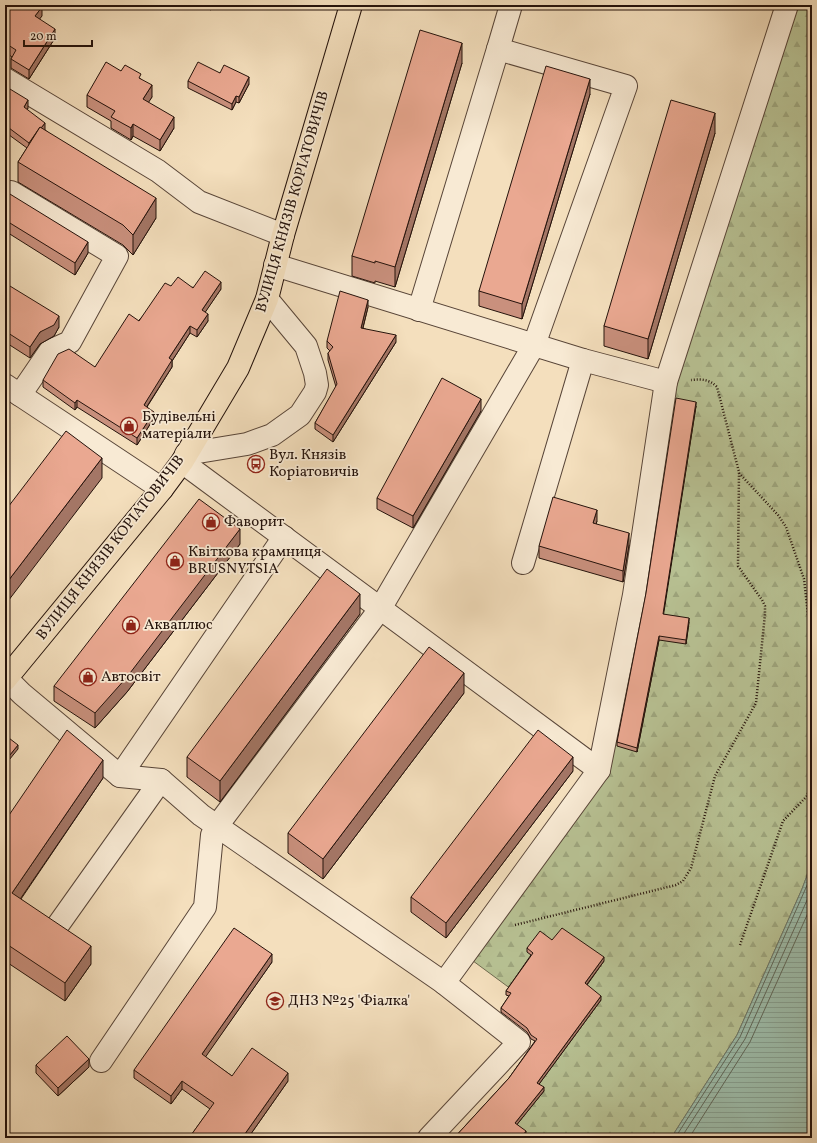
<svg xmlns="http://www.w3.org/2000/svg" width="817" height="1143" viewBox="0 0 817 1143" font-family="Vollkorn,serif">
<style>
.forest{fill:url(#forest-firs);stroke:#6e6a50}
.water{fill:url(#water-rules);stroke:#6d796b}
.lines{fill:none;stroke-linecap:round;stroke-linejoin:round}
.shore{stroke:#60685b;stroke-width:1}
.minor-casing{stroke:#584538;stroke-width:24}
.major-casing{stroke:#24120b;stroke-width:24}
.path{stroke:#24120b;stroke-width:2.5;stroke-dasharray:1 2;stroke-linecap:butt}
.minor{stroke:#f8ead4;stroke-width:22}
.major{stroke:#f4dfbd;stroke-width:22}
.wall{fill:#c9907d;stroke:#24120b}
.shaded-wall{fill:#a47666;stroke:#24120b}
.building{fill:#eaa891;stroke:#24120b}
.labels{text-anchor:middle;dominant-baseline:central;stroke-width:3.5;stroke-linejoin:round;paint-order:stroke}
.street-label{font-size:15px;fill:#24120b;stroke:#f8ead4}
.poi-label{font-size:15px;fill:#24120b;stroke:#f8ead4;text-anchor:start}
</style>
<defs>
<pattern id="forest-firs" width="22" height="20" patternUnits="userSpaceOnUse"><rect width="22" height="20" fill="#b8c294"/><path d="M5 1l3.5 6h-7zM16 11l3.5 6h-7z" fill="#9ea67e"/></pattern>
<pattern id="water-rules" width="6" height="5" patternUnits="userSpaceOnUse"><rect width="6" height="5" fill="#9dbdab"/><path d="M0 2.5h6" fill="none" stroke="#87a192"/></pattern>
</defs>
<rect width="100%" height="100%" fill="#f4dfbd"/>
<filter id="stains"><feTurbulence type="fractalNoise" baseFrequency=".005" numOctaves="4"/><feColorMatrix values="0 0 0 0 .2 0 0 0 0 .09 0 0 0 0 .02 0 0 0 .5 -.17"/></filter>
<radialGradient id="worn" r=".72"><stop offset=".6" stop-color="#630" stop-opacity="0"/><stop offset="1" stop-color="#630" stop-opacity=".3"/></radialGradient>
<!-- forest -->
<path class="forest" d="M787,5H812V862L802,889L737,1035L671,1138H524L515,1127L543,1091L537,1087L533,957L511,989L465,955L599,770L666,382Z"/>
<!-- water -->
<path class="water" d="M812,862V1138H671L737,1035L802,889Z"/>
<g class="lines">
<!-- shore -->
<g class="shore">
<path d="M675,1138L740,1037L812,874"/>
<path d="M681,1138L745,1039L812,889"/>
<path d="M689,1138L750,1042L812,904"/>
</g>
<!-- minor casing -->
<g class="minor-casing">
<g id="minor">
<path d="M5,79L158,171L199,202L283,235"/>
<path d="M11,192L117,256L70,342L50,351L20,395"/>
<path d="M275,265L583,360L666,382"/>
<path d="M419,310L498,49"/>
<path d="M5,385L162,489"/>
<path d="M186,454L247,444L272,435L300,415L315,392L317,385L315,373L306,346L267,299"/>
<path d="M182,462L599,770"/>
<path d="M523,563L583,360"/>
<path d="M7,679L22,694L120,776L161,780L201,815L444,983L519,1042L429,1138"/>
<path d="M120,776L284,537"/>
<path d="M58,925L161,780"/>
<path d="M444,983L599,770L634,595L666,382L787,5"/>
<path d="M101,1061L205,907L212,835L217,826L380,609L534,345L626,86L498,49L511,5"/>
</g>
</g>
<!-- major casing -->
<g class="major-casing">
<path id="major" d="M5,680L162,489L182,462L238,368L267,299L283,235L351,5"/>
</g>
<!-- path -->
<g class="path">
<path d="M739,473L778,515L786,527L804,579L812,651"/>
<path d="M515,925L676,885L683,881L691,868L715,776L756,703L765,614V606L762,600L738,566L739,472L717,387C709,379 702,379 691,380"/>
<path d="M740,945L783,821L807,796L812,779"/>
</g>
<!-- minor -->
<use href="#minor" class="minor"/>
<!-- major -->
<use href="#major" class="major"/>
</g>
<!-- wall -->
<g class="wall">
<path d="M5,5L42,16L39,19L55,38L29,79L11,68V59L12,57L5,52Z"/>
<path d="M199,5H214L211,10Z"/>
<path d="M463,5H478L477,9Z"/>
<path d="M765,5H774L773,8Z"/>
<path d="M462,63L395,287L375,281V283L352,276V256Z"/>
<path d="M121,71L141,79L152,97L148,102L174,128L160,151L133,136L131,140L111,128V121L87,107V95Z"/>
<path d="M220,73L249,84L239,103L236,102L232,110L188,88V81Z"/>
<path d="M5,86L28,108L27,110L45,130L156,218L133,255L123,245L18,182V162L27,148L5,132Z"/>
<path d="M590,94L522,319L479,306V291Z"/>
<path d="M715,133L648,359L604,346V326Z"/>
<path d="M5,191L88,253L75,275L5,231Z"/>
<path d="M5,283L59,327L54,336L40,344L30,358L5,342Z"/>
<path d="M171,286L221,289L205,312L208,321L197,337L190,333L172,361V367L147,407L154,418L137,445L77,407L75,410L43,387V380L95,367Z"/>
<path d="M368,307L363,328L396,342L333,442L315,429V423L336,387L328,360V353L330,351L327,348V341Z"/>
<path d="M696,406L663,614L689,622L686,644L659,640L637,752L617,746V742Z"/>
<path d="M481,411L413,528L377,509V498Z"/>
<path d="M597,521L596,524L629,545L623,582L539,558V546Z"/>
<path d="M240,544L127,692L95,728L54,701V686Z"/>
<path d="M360,614L220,802L187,777V757Z"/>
<path d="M464,693L323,879L288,853V833Z"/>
<path d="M573,771L446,938L411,912V897Z"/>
<path d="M103,778L21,899L91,964L65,1001L5,961V821Z"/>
<path d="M552,940L604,961L587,985L601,1000L539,1084L544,1091L517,1124L526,1135L454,1138L509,1078L535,1041L531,1039L527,1032L501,1012V1008L509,996L506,995V991L531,955L527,952V948Z"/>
<path d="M272,962L205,1057L232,1076L288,1081L248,1138H189L210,1109L182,1089L171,1104L134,1078V1070Z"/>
<path d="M36,1065L89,1067L58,1096L36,1073Z"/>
</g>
<!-- shaded-wall -->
<g class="shaded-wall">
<path d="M211,5H214L211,10Z"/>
<path d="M42,7V16L35,25V16Z"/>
<path d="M55,29V38L29,79V70Z"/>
<path d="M462,43V63L395,287V267Z"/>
<path d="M249,77V84L239,103V97Z"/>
<path d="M590,79V94L522,319V304Z"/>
<path d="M152,85V97L143,111V99Z"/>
<path d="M236,96V102L232,110V104Z"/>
<path d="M28,100V108L24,115V107Z"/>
<path d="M715,113V133L648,359V339Z"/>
<path d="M174,117V128L160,151V140Z"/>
<path d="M45,123V130L29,150V143Z"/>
<path d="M133,124V136L131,140V128Z"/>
<path d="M156,198V218L133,255V235Z"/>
<path d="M88,242V253L75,275V263Z"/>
<path d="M221,282V289L202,317V310Z"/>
<path d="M368,300V307L361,335V328Z"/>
<path d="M208,314V321L197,337V330Z"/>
<path d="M59,316V327L54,336L40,344L30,358V347L40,332Z"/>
<path d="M190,326V333L172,361V367L144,411V405L169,358Z"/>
<path d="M396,335V342L333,442V435Z"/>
<path d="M481,399V411L413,528V516Z"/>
<path d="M77,400V407L75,410V403Z"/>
<path d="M696,402V406L663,618V614Z"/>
<path d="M154,412V418L137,445V438Z"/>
<path d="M102,458V478L5,605V585Z"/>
<path d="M597,510V521L593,534V523Z"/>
<path d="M240,529V544L127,692L95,728V713Z"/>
<path d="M629,533V545L623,582V571Z"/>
<path d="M360,594V614L220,802V781Z"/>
<path d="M689,618V622L686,644V640Z"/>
<path d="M659,636V640L637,752V748Z"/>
<path d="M464,673V693L323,879V859Z"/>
<path d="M18,745V749L5,765V761Z"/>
<path d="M573,757V771L446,938V923Z"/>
<path d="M103,760V778L12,911V893Z"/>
<path d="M91,946V964L65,1001V983Z"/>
<path d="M272,954V962L202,1062V1054Z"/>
<path d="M604,957V961L585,987V983Z"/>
<path d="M601,996V1000L537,1087V1083Z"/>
<path d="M89,1059V1067L58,1096V1088Z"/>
<path d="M288,1073V1081L248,1138H242Z"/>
<path d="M182,1081V1089L171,1104V1096Z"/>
<path d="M544,1087V1091L515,1127V1123Z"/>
<path d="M8,1115V1127L5,1131V1119Z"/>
<path d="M526,1131V1135L524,1138H521Z"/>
</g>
<!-- building -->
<g class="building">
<path d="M5,5H39L42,7L35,16L55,29L29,70L11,59L16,50L5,43Z"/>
<path d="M420,30L462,43L395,267L375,261V263L352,256Z"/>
<path d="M106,62L121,71L125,65L141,74L139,78L152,85L143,99L174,117L160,140L133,124L131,128L111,117L115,111L87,95Z"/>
<path d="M198,62L220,73L224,65L249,77L239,97L236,96L232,104L188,81Z"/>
<path d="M546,66L590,79L522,304L479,291Z"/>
<path d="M5,86L28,100L24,107L45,123L41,128L40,127L29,143L5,125Z"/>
<path d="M671,100L715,113L648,339L604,326Z"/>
<path d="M40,127L156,198L133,235L123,225L18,162Z"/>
<path d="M5,191L88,242L75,263L5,220Z"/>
<path d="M205,271L221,282L202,310L208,314L197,330L190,326L169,358L172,360L144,405L154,412L137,438L77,400L75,403L43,380L58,354L69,349L95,367L129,314L139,321L165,283L171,286L178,277L193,288Z"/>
<path d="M5,283L59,316L54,325L40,332L30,347L5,331Z"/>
<path d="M340,291L368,300L361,328L396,335L333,435L315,423L337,384L328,353L333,347L327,341Z"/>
<path d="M442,378L481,399L413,516L377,498Z"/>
<path d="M676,398L696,402L663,614L689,618L686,640L659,636L637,748L617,742L646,593Z"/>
<path d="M66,431L102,458L5,585V511Z"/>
<path d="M553,497L597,510L593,523L629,533L623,571L539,546Z"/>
<path d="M199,499L240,529L127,677L95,713L54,686Z"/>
<path d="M327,569L360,594L220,781L187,757Z"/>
<path d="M429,647L464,673L323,859L288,833Z"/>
<path d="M67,730L103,760L12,893L91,946L65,983L5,943V821Z"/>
<path d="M538,730L573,757L446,923L411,897Z"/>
<path d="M5,735L18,745L5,761Z"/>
<path d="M234,928L272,954L202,1054L232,1076L252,1048L288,1073L242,1138H189L214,1103L182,1081L171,1096L134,1070Z"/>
<path d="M562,928L604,957L585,983L601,996L537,1083L544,1087L515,1123L526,1131L521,1138H454L509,1078L537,1039L531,1035L527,1028L501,1008L511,993L506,991L533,953L527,948L540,931L552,940Z"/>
<path d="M67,1036L89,1059L58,1088L36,1065Z"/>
<path d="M5,1114L8,1115L5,1119Z"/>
</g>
<!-- icons -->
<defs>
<g id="shop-ring" transform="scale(0.9)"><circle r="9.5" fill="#f8ead4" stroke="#8f2418" stroke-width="1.5"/><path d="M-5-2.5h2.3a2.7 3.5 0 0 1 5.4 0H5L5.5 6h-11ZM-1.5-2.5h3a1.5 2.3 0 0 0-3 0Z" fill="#8f2418"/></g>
<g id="bus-ring" transform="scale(0.9)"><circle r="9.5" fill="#f8ead4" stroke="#8f2418" stroke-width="1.5"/><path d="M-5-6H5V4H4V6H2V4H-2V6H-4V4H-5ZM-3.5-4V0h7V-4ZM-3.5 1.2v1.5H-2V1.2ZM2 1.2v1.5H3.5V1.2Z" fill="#8f2418"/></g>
<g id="school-ring" transform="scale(0.9)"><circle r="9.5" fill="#f8ead4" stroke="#8f2418" stroke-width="1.5"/><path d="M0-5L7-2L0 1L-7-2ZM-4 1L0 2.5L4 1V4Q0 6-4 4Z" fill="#8f2418"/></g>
</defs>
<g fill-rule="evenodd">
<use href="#shop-ring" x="129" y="426"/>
<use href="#bus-ring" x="256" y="464"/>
<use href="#shop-ring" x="211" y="522"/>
<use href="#shop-ring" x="175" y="561"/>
<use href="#shop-ring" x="131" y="625"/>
<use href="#shop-ring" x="88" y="677"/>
<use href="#school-ring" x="275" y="1001"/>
</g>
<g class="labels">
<!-- street labels -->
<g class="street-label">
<text transform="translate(293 202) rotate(-74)">ВУЛИЦЯ КНЯЗІВ КОРІАТОВИЧІВ</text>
<text transform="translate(111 548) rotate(-52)">ВУЛИЦЯ КНЯЗІВ КОРІАТОВИЧІВ</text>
</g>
<!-- poi labels -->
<g class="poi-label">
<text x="142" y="417">Будівельні<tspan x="142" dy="17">матеріали</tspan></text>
<text x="269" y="455">Вул. Князів<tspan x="269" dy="17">Коріатовичів</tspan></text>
<text x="224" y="522">Фаворит</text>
<text x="188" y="552">Квіткова крамниця<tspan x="188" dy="17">BRUSNYTSIA</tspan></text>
<text x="144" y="625">Акваплюс</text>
<text x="101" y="677">Автосвіт</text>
<text x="288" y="1001">ДНЗ №25 'Фіалка'</text>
</g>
</g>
<!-- margin -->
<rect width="817" height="1143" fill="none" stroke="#f4dfbd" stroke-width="20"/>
<rect x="6" y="6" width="805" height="1131" fill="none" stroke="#24120b" stroke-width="2"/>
<rect x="10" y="10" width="797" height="1123" fill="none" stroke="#24120b"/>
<!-- scale -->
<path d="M24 40v6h68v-6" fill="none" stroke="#24120b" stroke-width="2"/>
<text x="30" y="40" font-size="12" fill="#24120b" stroke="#f8ead4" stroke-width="3" paint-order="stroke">20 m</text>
<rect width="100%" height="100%" filter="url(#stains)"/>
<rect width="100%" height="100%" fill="url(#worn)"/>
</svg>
